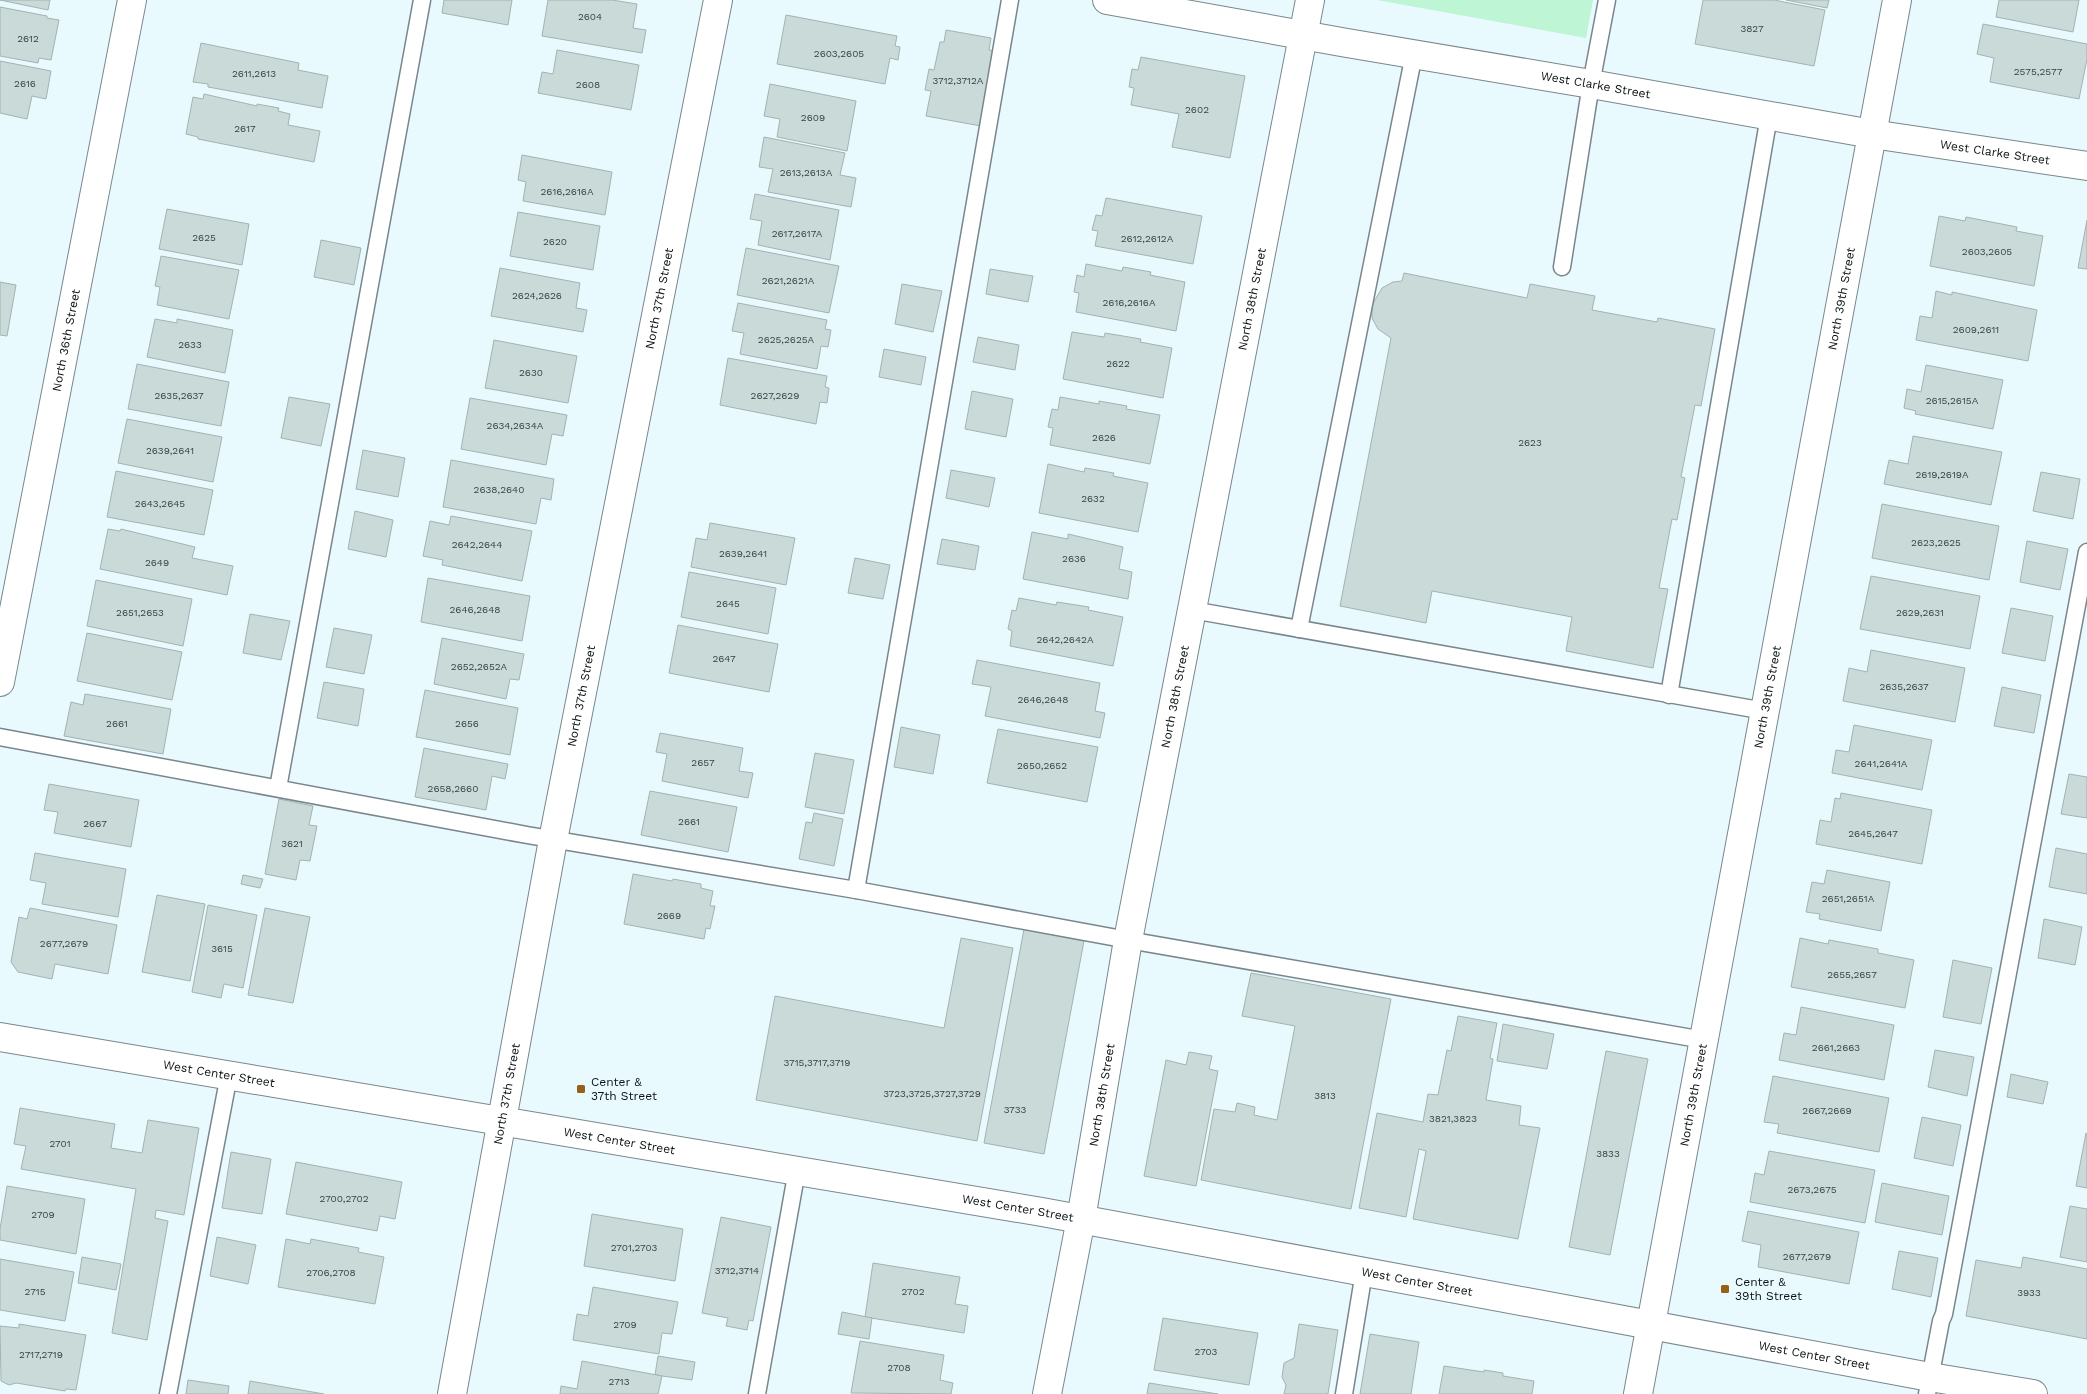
<svg xmlns="http://www.w3.org/2000/svg" width="2087" height="1394" viewBox="0 0 2087 1394" font-family="'Work Sans',sans-serif">
<style>
.green{fill:#bef5d4}
.building{fill:#c9dad8;stroke:#a2b3b1}
.lines{fill:none;stroke-linecap:round;stroke-linejoin:round}
.service-casing{stroke:#78878c;stroke-width:19}
.minor-casing{stroke:#78878c;stroke-width:30}
.tertiary-casing{stroke:#78878c;stroke-width:30}
.service{stroke:#fff;stroke-width:16}
.minor{stroke:#fff;stroke-width:28}
.tertiary{stroke:#fff;stroke-width:28}
.poi-dot{fill:#956017;stroke:#e9faff;stroke-width:2}
.labels{text-anchor:middle;dominant-baseline:central;stroke-width:4;stroke-linejoin:round;paint-order:stroke}
.number-label{font-size:10px;fill:#3a4344}
.street-label{font-size:12px;fill:#0b1113;stroke:#e9faff}
.poi-label{font-size:12px;fill:#0b1113;stroke:#e9faff;text-anchor:start}
</style>
<rect width="100%" height="100%" fill="#e9faff"/>
<!-- green -->
<path class="green" d="M1377,0H1593L1586,38Z"/>
<!-- building -->
<g class="building">
<path d="M0,0H50L48,10Z"/>
<path d="M444,0H512L508,25L442,13Z"/>
<path d="M548,0H612L637,4L633,28L646,30L642,53L542,36Z"/>
<path d="M1703,0H1774L1825,10L1814,66L1695,44Z"/>
<path d="M1786,0H1829L1827,8Z"/>
<path d="M1999,0H2079L2073,32L1996,17Z"/>
<path d="M0,7L47,16V18L59,20L51,60L39,58L38,63L0,56Z"/>
<path d="M786,15L897,36L895,46L900,47L898,60L890,58L885,84L777,64Z"/>
<path d="M1983,24L2087,44V59L2079,99L1990,82L1994,58L1977,54Z"/>
<path d="M946,30L991,38L989,50L996,51L981,126L926,116L931,91L925,90L929,69L934,70L940,42H944Z"/>
<path d="M201,43L299,63L298,70L328,76L322,108L208,87V84L193,82Z"/>
<path d="M557,50L639,65L631,110L538,93L542,72L553,74Z"/>
<path d="M1141,57L1245,76L1230,158L1172,147L1179,114L1131,105L1134,88L1129,87L1132,69L1138,70Z"/>
<path d="M0,61L51,71L46,99L32,96L27,119L0,113Z"/>
<path d="M770,84L856,101L847,151L777,137L780,119L764,116Z"/>
<path d="M204,94L257,106V104L279,108L278,111L290,114L288,125L320,131L314,162L198,139V137L186,134L193,97L203,99Z"/>
<path d="M764,137L845,153L840,175L856,178L851,207L768,192L773,169L759,167Z"/>
<path d="M522,155L612,172L605,215L523,201L526,182L518,180Z"/>
<path d="M755,194L839,210L830,260L758,245L762,221L750,219Z"/>
<path d="M1106,198L1202,216L1193,264L1095,246L1098,231L1092,230L1096,215L1102,216Z"/>
<path d="M167,209L249,224L242,265L159,249Z"/>
<path d="M518,212L600,226L593,270L510,256Z"/>
<path d="M1939,216L1965,221L1966,217L2017,227L2016,231L2043,236L2034,286L1930,266Z"/>
<path d="M2087,220V269L2078,268Z"/>
<path d="M321,240L361,248L354,285L314,277Z"/>
<path d="M746,248L839,266L829,313L737,295Z"/>
<path d="M161,256L239,270L229,319L157,305L160,287L155,286Z"/>
<path d="M1086,264L1122,271L1123,267L1151,272L1150,275L1185,282L1176,331L1076,312L1079,293L1074,292L1077,275L1084,277Z"/>
<path d="M500,268L580,283L576,308L587,310L583,332L491,316Z"/>
<path d="M990,269L1033,276L1028,302L986,294Z"/>
<path d="M1404,273L1527,298L1530,284L1595,296L1592,310L1657,322L1658,318L1715,329L1701,406L1695,405L1681,477L1685,478L1677,520L1672,519L1659,588L1668,589L1653,668L1566,651L1572,617L1432,591L1426,623L1340,606L1391,338L1378,329L1372,318V305L1382,288L1393,282L1402,281Z"/>
<path d="M0,282L16,285L7,336L0,335Z"/>
<path d="M902,284L942,291L933,332L895,324Z"/>
<path d="M1936,291L1952,295V292L2037,310L2028,361L1916,340L1920,316L1932,318Z"/>
<path d="M738,303L827,320L825,329L831,330L828,347L821,346L817,369L740,354L744,333L732,331Z"/>
<path d="M155,319L177,323V319L233,330L225,373L147,357Z"/>
<path d="M1072,332L1104,337L1105,333L1141,339L1140,342L1172,348L1163,398L1063,379Z"/>
<path d="M978,337L1019,345L1015,370L973,362Z"/>
<path d="M494,340L577,356L568,403L485,388Z"/>
<path d="M884,349L926,357L921,385L879,377Z"/>
<path d="M728,358L827,376L825,387L829,388L827,403L820,402L816,424L720,405Z"/>
<path d="M137,364L229,382L221,426L128,409Z"/>
<path d="M1926,365L2003,380L1993,429L1915,414L1916,411L1904,408L1907,389L1921,392Z"/>
<path d="M972,391L1013,399L1006,437L965,429Z"/>
<path d="M289,397L330,404L321,446L281,438Z"/>
<path d="M1060,397L1099,404V401L1127,406L1126,409L1160,415L1150,464L1050,445L1053,428L1048,427L1052,409L1058,410Z"/>
<path d="M470,398L567,415L563,436L552,434L546,465L461,449Z"/>
<path d="M127,419L222,437L213,482L118,463Z"/>
<path d="M1913,436L2002,452L1991,505L1884,484L1889,460L1908,464Z"/>
<path d="M363,450L405,458L398,497L356,489Z"/>
<path d="M451,460L554,479L551,500L541,498L536,524L443,507Z"/>
<path d="M1048,464L1084,472L1085,468L1114,473L1113,476L1148,483L1138,532L1039,513Z"/>
<path d="M951,470L995,478L989,507L946,498Z"/>
<path d="M116,471L213,490L204,535L107,517Z"/>
<path d="M2041,472L2080,479L2073,519L2033,511Z"/>
<path d="M1882,504L1999,526L1989,580L1872,558Z"/>
<path d="M355,511L393,520L386,557L348,549Z"/>
<path d="M451,516L532,531L522,581L442,565L443,560L423,556L430,521L449,525Z"/>
<path d="M710,523L795,538L786,585L691,567L696,538L707,540Z"/>
<path d="M108,529L120,531L121,529L195,547L192,558L233,566L227,595L100,569Z"/>
<path d="M1032,532L1068,539V534L1123,547L1119,569L1132,572L1128,599L1023,579Z"/>
<path d="M942,539L979,546L975,570L937,564Z"/>
<path d="M2027,541L2068,549L2060,590L2020,582Z"/>
<path d="M855,558L890,565L883,599L848,593Z"/>
<path d="M689,572L776,588L768,634L681,617Z"/>
<path d="M1871,576L1980,596L1970,649L1860,629Z"/>
<path d="M428,578L530,596L522,641L421,622Z"/>
<path d="M96,580L192,599L183,646L87,626Z"/>
<path d="M1019,598L1056,605L1057,602L1089,607L1088,610L1123,617L1113,666L1010,646L1012,631L1008,629L1012,610L1016,611Z"/>
<path d="M2011,608L2053,616L2045,661L2002,653Z"/>
<path d="M250,614L290,621L281,660L243,653Z"/>
<path d="M678,625L778,644L769,692L669,673Z"/>
<path d="M334,628L372,635L364,674L326,667Z"/>
<path d="M87,633L182,652L172,700L77,681Z"/>
<path d="M442,638L524,654L519,680L510,679L506,699L434,684Z"/>
<path d="M1871,650L1965,668L1955,722L1843,701L1849,668L1867,672Z"/>
<path d="M977,660L1100,683L1095,711L1105,713L1100,738L985,716L991,687L972,684Z"/>
<path d="M324,682L364,689L358,726L317,718Z"/>
<path d="M2002,687L2041,695L2034,733L1994,726Z"/>
<path d="M425,690L518,708L510,755L416,737Z"/>
<path d="M85,694L171,709L163,754L64,736L71,702L83,705Z"/>
<path d="M1854,725L1932,740L1922,790L1832,773L1836,750L1849,752Z"/>
<path d="M901,727L940,735L933,774L894,767Z"/>
<path d="M998,729L1098,747L1087,802L987,783Z"/>
<path d="M660,733L743,748L739,771L753,773L748,798L662,781L667,754L656,752Z"/>
<path d="M424,748L508,764L505,779L492,776L486,810L415,797Z"/>
<path d="M815,753L854,760L844,814L805,807Z"/>
<path d="M2069,774L2087,777V818L2061,814Z"/>
<path d="M49,784L139,800L131,847L54,833L58,812L44,810Z"/>
<path d="M650,791L737,807L728,852L641,835Z"/>
<path d="M1841,793L1932,810L1922,864L1816,844L1820,820L1831,822L1835,798L1840,799Z"/>
<path d="M279,799L313,806L309,825L317,826L310,861L300,860L296,880L265,874Z"/>
<path d="M814,813L843,819L834,866L799,859L806,822L812,823Z"/>
<path d="M2056,848L2087,854V894L2049,887Z"/>
<path d="M35,853L126,869L118,917L42,904L46,883L30,880Z"/>
<path d="M1827,870L1890,882L1881,931L1819,919L1820,914L1806,912L1812,882L1824,884Z"/>
<path d="M633,874L672,881L673,879L701,884V888L713,891L710,906H715L710,929L706,928L704,939L624,924Z"/>
<path d="M243,875L263,879L260,888L241,884Z"/>
<path d="M157,895L205,904L190,981L142,972Z"/>
<path d="M208,905L257,915L243,988L224,984L221,998L192,992Z"/>
<path d="M30,908L117,925L108,974L55,964L52,979L18,972L11,962L19,917L27,919Z"/>
<path d="M265,908L310,917L293,1003L248,995Z"/>
<path d="M2044,919L2082,927L2075,965L2038,958Z"/>
<path d="M1024,929L1084,941L1044,1154L984,1143Z"/>
<path d="M961,938L1013,948L977,1141L756,1100L775,996L944,1028Z"/>
<path d="M1800,938L1828,944L1829,940L1878,949V953L1914,960L1905,1008L1791,987Z"/>
<path d="M1953,960L1992,968L1981,1024L1943,1017Z"/>
<path d="M1251,973L1391,999L1351,1209L1201,1180L1214,1109L1235,1112L1237,1103L1255,1107L1254,1115L1277,1120L1295,1026L1242,1016Z"/>
<path d="M1801,1007L1894,1025L1884,1080L1779,1060L1784,1033L1796,1035Z"/>
<path d="M1458,1016L1497,1023L1490,1058L1493,1059L1486,1100L1521,1106L1519,1125L1540,1128L1518,1239L1413,1219L1426,1151L1419,1149L1406,1217L1359,1208L1377,1113L1423,1122L1428,1094L1438,1095L1447,1050L1451,1051Z"/>
<path d="M1503,1024L1554,1034L1547,1069L1497,1061Z"/>
<path d="M1935,1050L1974,1057L1967,1096L1928,1087Z"/>
<path d="M1606,1051L1648,1059L1610,1255L1569,1247Z"/>
<path d="M1189,1052L1212,1056L1209,1069L1218,1071L1196,1186L1144,1176L1166,1060L1186,1065Z"/>
<path d="M2011,1074L2048,1082L2043,1104L2007,1097Z"/>
<path d="M1773,1076L1889,1098L1879,1152L1777,1133L1779,1124L1764,1122Z"/>
<path d="M20,1108L115,1124L111,1148L142,1153L148,1120L199,1128L184,1215L156,1210L155,1218L168,1221L147,1340L112,1333L136,1189L21,1169L26,1146L14,1144Z"/>
<path d="M1922,1117L1961,1125L1953,1166L1914,1158Z"/>
<path d="M2086,1133L2087,1134V1188L2076,1186Z"/>
<path d="M1769,1151L1875,1170L1865,1223L1750,1202L1755,1173L1764,1175Z"/>
<path d="M231,1152L271,1159L262,1214L222,1208Z"/>
<path d="M296,1162L402,1182L395,1219L380,1216L377,1231L286,1214Z"/>
<path d="M1882,1183L1949,1196L1942,1235L1875,1222Z"/>
<path d="M7,1186L85,1199L76,1254L0,1240V1229Z"/>
<path d="M2070,1206L2087,1209V1262L2060,1257Z"/>
<path d="M1748,1211L1859,1232L1849,1284L1758,1267L1761,1245L1742,1241Z"/>
<path d="M592,1214L683,1229L675,1281L584,1266Z"/>
<path d="M721,1217L771,1227L753,1321L749,1320L747,1330L726,1326L728,1318L702,1313Z"/>
<path d="M217,1237L256,1245L248,1284L210,1276Z"/>
<path d="M286,1239L310,1244L311,1239L359,1248L358,1252L384,1257L375,1304L278,1287Z"/>
<path d="M1899,1251L1938,1258L1931,1297L1892,1289Z"/>
<path d="M82,1257L121,1264L116,1290L78,1283Z"/>
<path d="M2023,1257L2087,1269V1339L1966,1316L1976,1260L2021,1268Z"/>
<path d="M0,1259L74,1272L65,1321L0,1310Z"/>
<path d="M873,1263L960,1277L955,1304L968,1306L964,1333L865,1317Z"/>
<path d="M593,1287L678,1302L672,1334L662,1333L659,1354L573,1340L577,1314L588,1316Z"/>
<path d="M842,1312L872,1318L869,1339L838,1334Z"/>
<path d="M1163,1318L1258,1333L1249,1385L1154,1370Z"/>
<path d="M19,1324L86,1335L76,1390L66,1389L65,1391L16,1383L9,1385L1,1381L0,1326L19,1328Z"/>
<path d="M1299,1324L1338,1330L1328,1394H1284L1286,1385L1282,1377L1284,1363L1294,1358Z"/>
<path d="M1370,1334L1419,1342L1411,1394H1360Z"/>
<path d="M860,1341L944,1355L940,1380L953,1383L951,1394L851,1393Z"/>
<path d="M658,1356L695,1362L692,1380L655,1375Z"/>
<path d="M582,1361L662,1376L658,1394H560L561,1386L577,1389Z"/>
<path d="M1444,1366L1484,1372V1370L1503,1373V1376L1534,1381L1532,1394H1439Z"/>
<path d="M188,1380L229,1386L228,1394H186Z"/>
<path d="M250,1381L324,1394H248Z"/>
<path d="M1149,1383L1218,1394H1147Z"/>
</g>
<g class="lines">
<!-- service casing -->
<g class="service-casing">
<g id="service">
<path d="M1562,267L1591,84L1607,0"/>
<path d="M1192,610L1765,711"/>
<path d="M1299,629L1414,54"/>
<path d="M1669,695L1769,116"/>
<path d="M0,737L527,835L856,890L1128,940L1704,1040"/>
<path d="M278,788L422,0"/>
<path d="M856,890L1010,0"/>
<path d="M168,1394L229,1075"/>
<path d="M757,1394L797,1170"/>
<path d="M1344,1394L1364,1272"/>
<path d="M1927,1394L1941,1321L1944,1314L2087,552"/>
</g>
</g>
<!-- minor casing -->
<g class="minor-casing">
<g id="minor">
<path id="s1" d="M1107,0L1347,43L1591,84L1872,134L2087,166"/>
<path id="s2" d="M0,682L132,0"/>
<path id="s3" d="M452,1394L553,840L718,0"/>
<path id="s4" d="M1047,1394L1081,1219L1128,940L1310,0"/>
<path id="s5" d="M1638,1394L1897,0"/>
</g>
</g>
<!-- tertiary casing -->
<g class="tertiary-casing">
<g id="tertiary">
<path id="s6" d="M0,1037L1042,1212L1930,1377L2033,1394"/>
</g>
</g>
<!-- service -->
<use href="#service" class="service"/>
<!-- minor -->
<use href="#minor" class="minor"/>
<!-- tertiary -->
<use href="#tertiary" class="tertiary"/>
</g>
<!-- markers -->
<g class="poi-dot">
<rect x="576" y="1084" width="10" height="10" rx="2.5"/>
<rect x="1720" y="1284" width="10" height="10" rx="2.5"/>
</g>
<g class="labels">
<!-- number labels -->
<g class="number-label">
<text x="590" y="16">2604</text>
<text x="1752" y="28">3827</text>
<text x="28" y="38">2612</text>
<text x="839" y="53">2603,2605</text>
<text x="2038" y="71">2575,2577</text>
<text x="254" y="73">2611,2613</text>
<text x="958" y="80">3712,3712A</text>
<text x="25" y="83">2616</text>
<text x="588" y="84">2608</text>
<text x="1197" y="109">2602</text>
<text x="813" y="117">2609</text>
<text x="245" y="128">2617</text>
<text x="806" y="172">2613,2613A</text>
<text x="567" y="191">2616,2616A</text>
<text x="797" y="233">2617,2617A</text>
<text x="204" y="237">2625</text>
<text x="1147" y="238">2612,2612A</text>
<text x="555" y="241">2620</text>
<text x="1987" y="251">2603,2605</text>
<text x="788" y="280">2621,2621A</text>
<text x="537" y="295">2624,2626</text>
<text x="1129" y="302">2616,2616A</text>
<text x="1976" y="329">2609,2611</text>
<text x="786" y="339">2625,2625A</text>
<text x="190" y="344">2633</text>
<text x="1118" y="363">2622</text>
<text x="531" y="372">2630</text>
<text x="179" y="395">2635,2637</text>
<text x="775" y="395">2627,2629</text>
<text x="1952" y="400">2615,2615A</text>
<text x="515" y="425">2634,2634A</text>
<text x="1104" y="437">2626</text>
<text x="1530" y="442">2623</text>
<text x="170" y="450">2639,2641</text>
<text x="1942" y="474">2619,2619A</text>
<text x="499" y="489">2638,2640</text>
<text x="1093" y="498">2632</text>
<text x="160" y="503">2643,2645</text>
<text x="1936" y="542">2623,2625</text>
<text x="477" y="544">2642,2644</text>
<text x="743" y="553">2639,2641</text>
<text x="1074" y="558">2636</text>
<text x="157" y="562">2649</text>
<text x="728" y="603">2645</text>
<text x="475" y="609">2646,2648</text>
<text x="140" y="612">2651,2653</text>
<text x="1920" y="612">2629,2631</text>
<text x="1065" y="639">2642,2642A</text>
<text x="724" y="658">2647</text>
<text x="479" y="666">2652,2652A</text>
<text x="1904" y="686">2635,2637</text>
<text x="1043" y="699">2646,2648</text>
<text x="117" y="723">2661</text>
<text x="467" y="723">2656</text>
<text x="703" y="762">2657</text>
<text x="1881" y="763">2641,2641A</text>
<text x="1042" y="765">2650,2652</text>
<text x="453" y="788">2658,2660</text>
<text x="689" y="821">2661</text>
<text x="95" y="823">2667</text>
<text x="1873" y="833">2645,2647</text>
<text x="292" y="843">3621</text>
<text x="1848" y="898">2651,2651A</text>
<text x="669" y="915">2669</text>
<text x="64" y="943">2677,2679</text>
<text x="222" y="948">3615</text>
<text x="1852" y="974">2655,2657</text>
<text x="1836" y="1047">2661,2663</text>
<text x="817" y="1062">3715,3717,3719</text>
<text x="932" y="1093">3723,3725,3727,3729</text>
<text x="1325" y="1095">3813</text>
<text x="1015" y="1109">3733</text>
<text x="1827" y="1110">2667,2669</text>
<text x="1453" y="1118">3821,3823</text>
<text x="60" y="1143">2701</text>
<text x="1608" y="1153">3833</text>
<text x="1812" y="1189">2673,2675</text>
<text x="344" y="1198">2700,2702</text>
<text x="43" y="1214">2709</text>
<text x="634" y="1247">2701,2703</text>
<text x="1807" y="1256">2677,2679</text>
<text x="737" y="1270">3712,3714</text>
<text x="331" y="1272">2706,2708</text>
<text x="35" y="1291">2715</text>
<text x="913" y="1291">2702</text>
<text x="2029" y="1292">3933</text>
<text x="625" y="1324">2709</text>
<text x="1206" y="1351">2703</text>
<text x="41" y="1354">2717,2719</text>
<text x="899" y="1367">2708</text>
<text x="619" y="1381">2713</text>
</g>
<!-- street labels -->
<g class="street-label">
<text stroke="none"><textPath href="#s1" startOffset="496">West Clarke Street</textPath></text>
<text stroke="none"><textPath href="#s1" startOffset="901">West Clarke Street</textPath></text>
<text stroke="none"><textPath href="#s3" startOffset="1115">North 37th Street</textPath></text>
<text stroke="none"><textPath href="#s4" startOffset="1114">North 38th Street</textPath></text>
<text stroke="none"><textPath href="#s5" startOffset="1114">North 39th Street</textPath></text>
<text stroke="none"><textPath href="#s2" startOffset="348">North 36th Street</textPath></text>
<text stroke="none"><textPath href="#s3" startOffset="710">North 37th Street</textPath></text>
<text stroke="none"><textPath href="#s4" startOffset="709">North 38th Street</textPath></text>
<text stroke="none"><textPath href="#s5" startOffset="709">North 39th Street</textPath></text>
<text stroke="none"><textPath href="#s6" startOffset="222">West Center Street</textPath></text>
<text stroke="none"><textPath href="#s3" startOffset="305">North 37th Street</textPath></text>
<text stroke="none"><textPath href="#s4" startOffset="304">North 38th Street</textPath></text>
<text stroke="none"><textPath href="#s5" startOffset="304">North 39th Street</textPath></text>
<text stroke="none"><textPath href="#s6" startOffset="628">West Center Street</textPath></text>
<text stroke="none"><textPath href="#s6" startOffset="1032">West Center Street</textPath></text>
<text stroke="none"><textPath href="#s6" startOffset="1438">West Center Street</textPath></text>
<text stroke="none"><textPath href="#s6" startOffset="1842">West Center Street</textPath></text>
</g>
<!-- poi labels -->
<g class="poi-label">
<text x="591" y="1082">Center &amp;<tspan x="591" dy="14">37th Street</tspan></text>
<text x="1735" y="1282">Center &amp;<tspan x="1735" dy="14">39th Street</tspan></text>
</g>
</g>
</svg>
